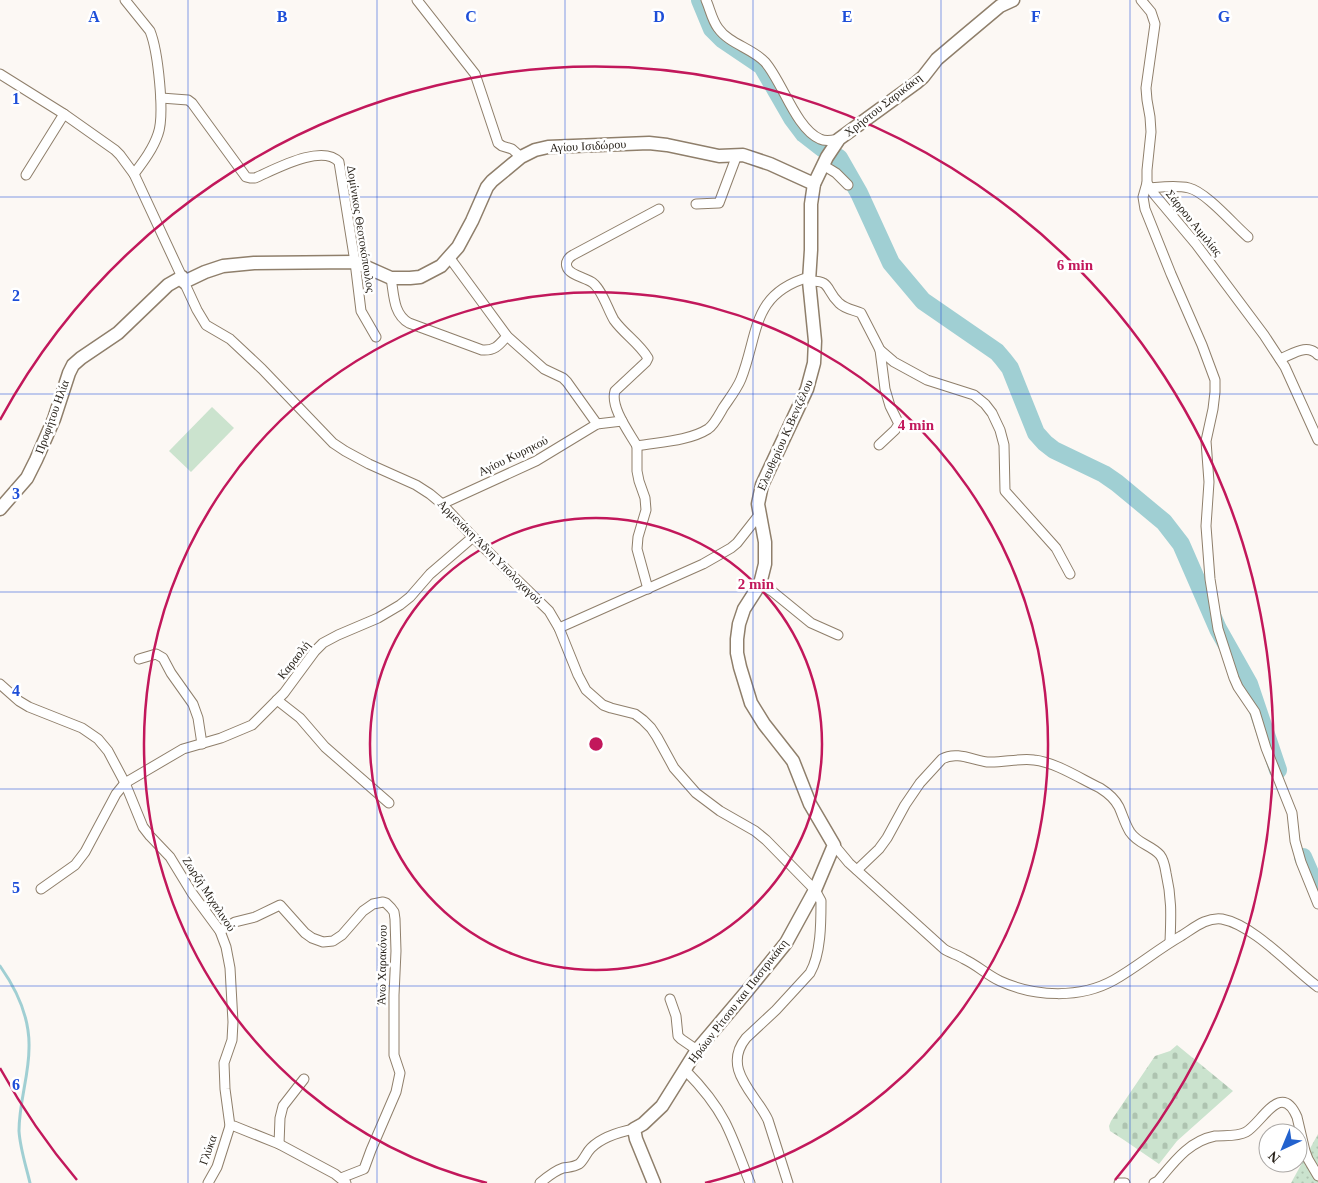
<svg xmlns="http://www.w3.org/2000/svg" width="1318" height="1183" viewBox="0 0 1318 1183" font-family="Georgia,serif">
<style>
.green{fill:url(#green-dots)}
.cemetery{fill:url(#cemetery-stones)}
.pitch{fill:#cbe3ce}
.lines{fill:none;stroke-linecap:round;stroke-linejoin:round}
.stream{stroke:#a0cfd3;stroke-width:3}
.river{stroke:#a0cfd3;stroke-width:18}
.street-casing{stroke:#8f7f6b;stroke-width:11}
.secondary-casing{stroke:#8f7f6b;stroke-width:15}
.street{stroke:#fff;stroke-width:9}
.secondary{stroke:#fff;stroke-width:12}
.grid{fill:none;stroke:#1d4ed8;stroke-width:1;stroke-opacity:0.55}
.ring{fill:none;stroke:#c2185b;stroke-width:2.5}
.labels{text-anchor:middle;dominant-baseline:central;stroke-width:5;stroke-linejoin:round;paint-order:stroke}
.street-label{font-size:12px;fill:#2a241c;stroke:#fff}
.grid-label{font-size:16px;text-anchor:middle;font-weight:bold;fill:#1d4ed8;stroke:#fff;stroke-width:5;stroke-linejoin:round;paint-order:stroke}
.centre{fill:#c2185b;stroke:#fff;stroke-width:2.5}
.ring-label{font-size:15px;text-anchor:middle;font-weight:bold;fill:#c2185b;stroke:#fff;stroke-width:5;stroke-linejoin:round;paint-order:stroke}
</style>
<defs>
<pattern id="green-dots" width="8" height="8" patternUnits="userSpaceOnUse" patternTransform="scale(1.25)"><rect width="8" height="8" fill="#cbe3ce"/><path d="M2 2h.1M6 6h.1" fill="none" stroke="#aec3b0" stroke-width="1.8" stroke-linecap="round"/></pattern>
<pattern id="cemetery-stones" width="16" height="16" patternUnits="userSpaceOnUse" patternTransform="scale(1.25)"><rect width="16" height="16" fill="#cbe3ce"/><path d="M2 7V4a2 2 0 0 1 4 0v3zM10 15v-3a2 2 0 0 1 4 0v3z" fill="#aec3b0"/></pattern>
</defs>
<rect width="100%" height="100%" fill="#fcf8f4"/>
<!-- green -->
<path class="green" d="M1318,1134V1183H1291Z"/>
<!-- cemetery -->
<path class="cemetery" d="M1177,1045L1233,1091L1177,1141L1159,1164L1124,1140L1110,1131L1109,1126L1111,1121L1155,1056L1170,1051Z"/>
<!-- pitch -->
<path class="pitch" d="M212,407L234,428L191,472L169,451Z"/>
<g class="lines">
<!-- stream -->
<path class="stream" d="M0,966C17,990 30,1018 29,1048C29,1076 19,1102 19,1131C20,1148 26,1166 30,1183"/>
<!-- river -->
<g class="river">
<path d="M700,0L712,29L722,39L762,66L792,118L804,134L822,148L839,158L859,193L891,263L923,301L997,352L1003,359L1010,368L1036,433L1045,443L1054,450L1104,474L1117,483L1164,522L1181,544L1218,629L1249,684L1278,770"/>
<path d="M1303,857L1318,891"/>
</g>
<!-- street casing -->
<g class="street-casing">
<g id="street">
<path d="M125,0L150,31C158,51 165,115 158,134C153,149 143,162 134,174L182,277"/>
<path d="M417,0L475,74L498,143L502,146L512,149L521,157"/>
<path d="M706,0C710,9 712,20 718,28C729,44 752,48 765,62C782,81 796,129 820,139C826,142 833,140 839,139"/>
<path d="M1141,0L1151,12L1155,24L1146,88L1147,100L1150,117L1151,132L1147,170V183L1154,194L1196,244L1264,335L1285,367L1318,440"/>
<path d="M0,74L64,114L115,150L120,155L134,174"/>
<path d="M161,98L188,100L192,103L246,177L250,178H255C274,170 322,143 339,162L355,262L361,311L376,337"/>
<path d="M823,165L836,173L848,185"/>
<path d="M26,175L64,114"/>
<path d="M1147,183L1143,197L1145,209L1171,274L1202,345L1215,380V392L1213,409L1206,441L1209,482L1206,526L1210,579L1218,629L1234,678L1238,687L1255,712L1266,748L1292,813L1295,841L1301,862L1318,904"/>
<path d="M1150,188C1162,187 1176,185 1189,188C1206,192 1234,225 1248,237"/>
<path d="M696,204L719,203L737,155"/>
<path d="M659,209L573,255C569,257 565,262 567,267C569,275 587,278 593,283C602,290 608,310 614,320C624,334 639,343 648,358L646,362L615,391C610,407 629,432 637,446C659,442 689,441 708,429C714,425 719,415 723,408C729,399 737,389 741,379C759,333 751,294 809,277"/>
<path d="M449,257L507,336L544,369L563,378L567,382L597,424"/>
<path d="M391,278C394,294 393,314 409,323L482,350C495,351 499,345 507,336"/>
<path d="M809,281C832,280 825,290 839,303C845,309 854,310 861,313L877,344L880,350L894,362L927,380L974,395L985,404L992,413L1000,430L1004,445L1005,491L1056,548L1070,574"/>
<path d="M184,282L197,310L206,325L230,339L262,369L333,443L345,451L369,464L416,485L430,494L442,504L473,537L549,611L559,628L578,675L586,690L603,705L611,708L635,714L643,720L651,728L657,737L674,768L696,793L720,811L755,831L766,840L815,890L821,901C821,923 821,954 810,973L776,1010L746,1038C721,1069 756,1094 768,1120L788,1183"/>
<path d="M1280,359C1293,354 1307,343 1318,355"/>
<path d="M879,445L895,430L899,424L890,406L885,389L880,350"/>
<path d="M637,446V471L639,481L645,498L646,510L638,537L637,549L648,589"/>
<path d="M442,504L536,461L597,424L622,421"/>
<path d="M760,584L773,592L811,623L838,635"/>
<path d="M559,628L703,564L731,548L737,543L759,515"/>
<path d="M139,659L156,654L163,658L171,673L193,704L198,718L202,744"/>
<path d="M0,684L19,701L29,707L82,728L98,739L108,751L125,783L143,827L150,836L170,857L192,893L220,931L226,947L230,968L233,1022L232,1040L224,1063L225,1089L230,1126H234L279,1144L335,1174L346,1183"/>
<path d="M277,700L300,718L325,747L389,803"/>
<path d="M834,845L849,863L944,949C950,953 958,955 964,959C977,965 987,975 1000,981C1035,997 1080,999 1114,980C1137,967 1158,949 1181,936C1194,928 1206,917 1222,919C1254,925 1292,968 1318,987"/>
<path d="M857,870L879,849L887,838L905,805L920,783L942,759C956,751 973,760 987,762C1003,763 1018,758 1034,760C1055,762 1081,779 1100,788C1108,793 1115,799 1119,807C1123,816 1125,824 1130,832C1138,844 1151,845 1160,855C1164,860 1165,867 1166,873C1172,899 1171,916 1170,942"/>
<path d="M41,889L75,865L85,852L116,794L125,783L183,749L221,738L252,725L284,693L315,651L323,643L338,635L378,618L400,605L410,597L430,574L473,537"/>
<path d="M220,931L235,922L255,917L280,905L305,933L312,938L323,942L333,941L342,935L363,911L373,904L383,902L386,903L391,908L394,912L395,919L396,951L394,995V1055L400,1073L396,1092L371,1150L364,1169L341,1178"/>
<path d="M670,999L676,1016L678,1036L681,1039L697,1050"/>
<path d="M685,1070C700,1085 715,1103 725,1122C735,1142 742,1163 750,1183"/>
<path d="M279,1144L280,1118L283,1106L304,1079"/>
<path d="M208,1183L217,1167L230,1126"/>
<path d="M540,1183C547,1177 554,1171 563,1168C569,1167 574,1167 579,1164C584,1160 586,1153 591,1148C602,1137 619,1132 634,1129"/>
<path d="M1119,1183H1125"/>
<path d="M1154,1183L1158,1181C1174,1162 1189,1141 1215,1136C1224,1135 1237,1137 1246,1132C1262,1123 1281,1080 1297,1117L1305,1151L1308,1159L1318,1176"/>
</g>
</g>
<!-- secondary casing -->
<g class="secondary-casing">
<g id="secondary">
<path d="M0,509L27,478L36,460L54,419L69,373L73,365L81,358L118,333L168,285L182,277L184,282L205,272L223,266L254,263L355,262L391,278H410L420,277L441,266L458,247L472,221L487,187L492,181L521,157L535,150L548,147L649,143L667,145L719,156L743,155L770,164L814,184"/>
<path d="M654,1183L636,1139L634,1129L643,1124L662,1106L697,1050L747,991L786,943L815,890L834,845L810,804L793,761L764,724L751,703L740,667L737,653V639L739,624L744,609L760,584L765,564V542L758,504L762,485L807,389L814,363L815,341L809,281L811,250V204L814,184L827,157L839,139L916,83L923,77L937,59L963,37L1000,6L1013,0"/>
</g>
</g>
<!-- street -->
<use href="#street" class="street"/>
<!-- secondary -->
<use href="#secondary" class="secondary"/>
</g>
<!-- grid -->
<path class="grid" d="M188,0V1183M377,0V1183M565,0V1183M753,0V1183M941,0V1183M1130,0V1183M0,197H1318M0,394H1318M0,592H1318M0,789H1318M0,986H1318"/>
<!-- distance rings -->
<g class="ring">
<circle cx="596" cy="744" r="226"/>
<path d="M487 1183A452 452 0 1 1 705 1183"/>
<path d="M77 1180A678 678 0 0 1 0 1068M0 420A678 678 0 1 1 1115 1180"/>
</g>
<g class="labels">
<!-- street labels -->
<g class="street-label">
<text transform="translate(883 105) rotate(-38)">Χρήστου Σαρικάκη</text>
<text transform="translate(588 146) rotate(-3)">Αγίου Ισιδώρου</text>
<text transform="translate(1194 223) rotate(51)">Σάρρου Αιμιλίας</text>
<text transform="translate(361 229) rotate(81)">Δομίνικος Θεοτοκόπουλος</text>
<text transform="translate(52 417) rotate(-70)">Προφήτου Ηλία</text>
<text transform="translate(785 435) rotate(-66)">Ελευθερίου Κ.Βενιζέλου</text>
<text transform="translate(513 456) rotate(-26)">Αγίου Κυρηκού</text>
<text transform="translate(490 552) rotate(45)">Αρμενάκη Άδνη Υπολοχαγού</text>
<text transform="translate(294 660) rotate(-52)">Καραολή</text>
<text transform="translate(209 894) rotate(57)">Ζωρζή Μιχαλινού</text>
<text transform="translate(382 965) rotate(-89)">Άνω Χαρακόνου</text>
<text transform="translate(738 1001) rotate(-52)">Ηρώων Ρίτσου και Παστρικάκη</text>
<text transform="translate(208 1150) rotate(-70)">Γλύκα</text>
</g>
</g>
<g class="grid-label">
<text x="94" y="22">A</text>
<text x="282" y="22">B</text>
<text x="471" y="22">C</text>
<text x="659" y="22">D</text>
<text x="847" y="22">E</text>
<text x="1036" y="22">F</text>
<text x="1224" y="22">G</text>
<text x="16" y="104">1</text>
<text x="16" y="301">2</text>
<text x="16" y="499">3</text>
<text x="16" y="696">4</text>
<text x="16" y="893">5</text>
<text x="16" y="1090">6</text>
</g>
<circle cx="596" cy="744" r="8" class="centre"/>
<g class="ring-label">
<text x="1075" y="270">6 min</text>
<text x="916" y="430">4 min</text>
<text x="756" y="589">2 min</text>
</g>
<!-- north arrow -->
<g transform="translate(1283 1148) rotate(224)"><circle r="24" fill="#ffffff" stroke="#aaa7a4"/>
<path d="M0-4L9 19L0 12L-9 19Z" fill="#2362ce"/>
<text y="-8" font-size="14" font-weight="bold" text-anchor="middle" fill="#2a241c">N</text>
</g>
</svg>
